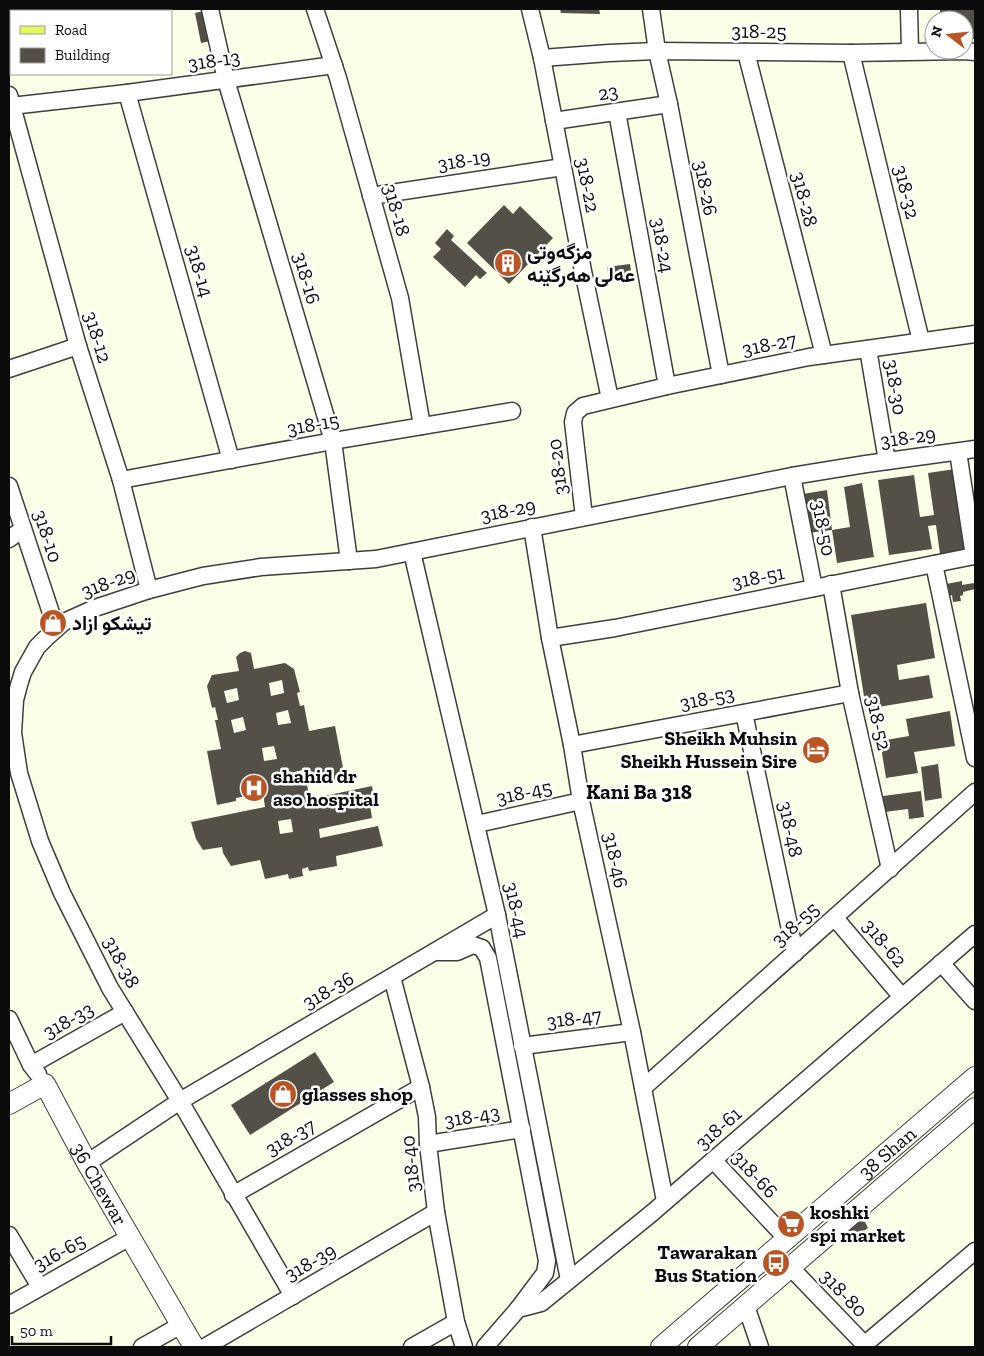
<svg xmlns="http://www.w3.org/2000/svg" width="984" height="1356" viewBox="0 0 984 1356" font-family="'Zilla Slab',Vazirmatn,serif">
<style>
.building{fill:#535047;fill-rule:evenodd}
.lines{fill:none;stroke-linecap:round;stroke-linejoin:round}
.minor-casing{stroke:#3e3e3e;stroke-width:19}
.tertiary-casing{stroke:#3e3e3e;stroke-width:22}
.primary-casing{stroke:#1c1c1c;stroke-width:28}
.minor{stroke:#fff;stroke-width:16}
.tertiary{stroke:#fff;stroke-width:20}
.primary{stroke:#e4f85f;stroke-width:25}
.labels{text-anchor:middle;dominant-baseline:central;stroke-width:5;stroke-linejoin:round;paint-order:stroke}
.street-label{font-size:20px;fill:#0b0b0b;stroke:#fff}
.poi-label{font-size:20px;font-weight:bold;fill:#0b0b0b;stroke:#fff;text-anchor:start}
.neighbourhood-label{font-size:21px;font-weight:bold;fill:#0b0b0b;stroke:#fff}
</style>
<rect width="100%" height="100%" fill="#fbffe8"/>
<!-- building -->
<g class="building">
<path d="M560,9H599L600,14L561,13Z"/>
<path d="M940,9H975V39H964V20H940Z"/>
<path d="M208,10L215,40L201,43L195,13Z"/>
<path d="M504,205L513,214L520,206L553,238L509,284L467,243Z"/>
<path d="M447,229L454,236L451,240L487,273L480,279L476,275L465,287L433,257L441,249L435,243Z"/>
<path d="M630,264L632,277L609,280L607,267Z"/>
<path d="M955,469L967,550L940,554L936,525L928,526L932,549L889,555L878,480L914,475L920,517L934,515L928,473Z"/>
<path d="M862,483L874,557L837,563L832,530L850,527L844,487Z"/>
<path d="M827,490L832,530L808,533L803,494Z"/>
<path d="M962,581V585L974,583L975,589L963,592V595L960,596L961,601L953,602L952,595L948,596L946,584Z"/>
<path d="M926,603L935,658L897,665L899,680L929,675L933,698L866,709L851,615Z"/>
<path d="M245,651L251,653L254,669L285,663L294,669L300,692L297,693L300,706L304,705L309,731L335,726L345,778L307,785L310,799L372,786L375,804L370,805L372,818L319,829L320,838L378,826L383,846L336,856L337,866L309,871L308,867L302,869L303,876L289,879L288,874L265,879L260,860L231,866L223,853L222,847L203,850L196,839L191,822L265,807L263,793L236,798V801L217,805L207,751L221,749L215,720H218L215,707L212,708L207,686L212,675L239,671L236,657L240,653ZM282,680L284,693L271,696L269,683ZM237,688L239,700L227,703L224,691ZM288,710L291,723L278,725L276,713ZM243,717L246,730L234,733L231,720ZM274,746L277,759L264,761L262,748ZM303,770L306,783L293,785L291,773ZM259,778L261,791L249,793L247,780ZM291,819L293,832L280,834L278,821Z"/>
<path d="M950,711L955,746L914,752L918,773L886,778L880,741L909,736L906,719Z"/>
<path d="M938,764L942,798L925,801L921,767Z"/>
<path d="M921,791L924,817L909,819L908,809L885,812L883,796Z"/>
<path d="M315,1052L334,1082L250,1135L231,1105Z"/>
<path d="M794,1211L804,1222L787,1236L778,1225Z"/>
<path d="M862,1216L868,1228L853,1238L846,1226Z"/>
</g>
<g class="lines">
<!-- minor casing -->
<g class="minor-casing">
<g id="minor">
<path d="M210,9L226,80L333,441L349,561"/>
<path d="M315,9L338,78L400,298L422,426"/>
<path d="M530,9L542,58L583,271L610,399"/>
<path d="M651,9L657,51L669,104L721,375"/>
<path d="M909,9L910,51"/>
<path d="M9,42L11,20"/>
<path d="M746,52L824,355"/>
<path d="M851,53L921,341"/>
<path d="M542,58L609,53L657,51L851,53L964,51L975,52"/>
<path d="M127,93L231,460"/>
<path d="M9,95L78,346L121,480L149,590"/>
<path d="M11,106L127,93L334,65"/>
<path d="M617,112L667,386"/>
<path d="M554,121L669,104"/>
<path d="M371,196L563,167"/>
<path d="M868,349L887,461"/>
<path d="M9,369L78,346"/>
<path d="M958,452L974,556H975"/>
<path d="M792,476L814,588"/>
<path d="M121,480L333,441L512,411"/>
<path d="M9,486L56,628"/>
<path d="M584,517L573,422L575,413L583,406L667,386L809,357L975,334"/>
<path d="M532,527L550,638L572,745L581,801L632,1032L665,1201"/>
<path d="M9,539L23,529"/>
<path d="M412,552L497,915L569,1280"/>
<path d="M934,564L975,758"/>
<path d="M831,584L850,693L890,869"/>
<path d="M550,638L615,628L974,556"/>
<path d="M744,713L795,953"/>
<path d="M572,745L850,693"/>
<path d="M477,824L581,801"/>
<path d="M835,918L902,997"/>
<path d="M438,952H457L473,945L482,948L488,958L547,1261L545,1273L518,1309"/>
<path d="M941,963L975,1001"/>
<path d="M392,977L421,1087L427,1117L428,1144L436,1212L456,1322L464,1347"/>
<path d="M9,1019L31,1065L38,1074"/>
<path d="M522,1046L632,1032"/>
<path d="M31,1065L125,1012"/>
<path d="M643,1088L975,792"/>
<path d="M428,1144L522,1129"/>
<path d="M713,1160L787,1239"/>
<path d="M87,1163L180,1101L497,915"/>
<path d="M233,1195L421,1087"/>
<path d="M9,1235L40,1287"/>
<path d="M791,1268L867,1347"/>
<path d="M293,1296L180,1101L110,988L62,893L40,841L19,773L13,733L15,700L19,685L23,672L37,647L46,638L64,622L95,608L149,590L203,576L261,567L376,559L792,476L866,464L975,449"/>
<path d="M9,1305L130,1237"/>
<path d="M746,1306L760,1347"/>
<path d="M864,1345L975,1251"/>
<path d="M142,1347L181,1325"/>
<path d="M205,1347L436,1212"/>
<path d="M412,1347L456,1322"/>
<path d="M485,1347L518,1309L541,1303L652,1213L975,934"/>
</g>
</g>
<!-- tertiary casing -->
<g class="tertiary-casing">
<g id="tertiary">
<path id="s1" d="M9,1104L45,1084L87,1163L194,1347"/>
<path id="s2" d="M661,1347L975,1077"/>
<path d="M698,1347L975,1108"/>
</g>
</g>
<!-- primary casing -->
<g class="primary-casing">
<path id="primary" d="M18,11L25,9"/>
</g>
<!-- minor -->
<use href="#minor" class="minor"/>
<!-- tertiary -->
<use href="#tertiary" class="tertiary"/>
<!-- primary -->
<use href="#primary" class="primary"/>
</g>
<!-- icons -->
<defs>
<g id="building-disc" transform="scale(1.4375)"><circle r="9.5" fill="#b95524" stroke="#fff"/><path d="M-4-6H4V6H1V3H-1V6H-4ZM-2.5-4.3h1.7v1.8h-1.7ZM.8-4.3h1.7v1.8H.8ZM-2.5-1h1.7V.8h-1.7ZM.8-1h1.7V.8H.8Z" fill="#fff"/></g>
<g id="shop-disc" transform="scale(1.4375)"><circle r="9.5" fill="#b95524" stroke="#fff"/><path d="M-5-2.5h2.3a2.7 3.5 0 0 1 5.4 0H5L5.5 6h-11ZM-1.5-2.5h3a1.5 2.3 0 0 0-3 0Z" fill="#fff"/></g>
<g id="hotel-disc" transform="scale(1.4375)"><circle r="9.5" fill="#b95524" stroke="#fff"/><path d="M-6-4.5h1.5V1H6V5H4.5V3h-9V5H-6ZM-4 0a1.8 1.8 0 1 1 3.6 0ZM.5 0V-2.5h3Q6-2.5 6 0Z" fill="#fff"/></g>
<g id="hospital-disc" transform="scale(1.4375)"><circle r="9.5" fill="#b95524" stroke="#fff"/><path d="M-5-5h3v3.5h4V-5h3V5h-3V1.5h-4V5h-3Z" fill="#fff"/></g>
<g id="supermarket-disc" transform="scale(1.4375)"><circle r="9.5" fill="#b95524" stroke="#fff"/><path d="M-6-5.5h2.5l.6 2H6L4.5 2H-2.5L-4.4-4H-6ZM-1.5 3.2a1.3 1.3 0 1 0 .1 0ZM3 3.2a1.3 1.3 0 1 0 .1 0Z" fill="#fff"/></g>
<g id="bus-disc" transform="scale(1.4375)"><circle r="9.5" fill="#b95524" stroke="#fff"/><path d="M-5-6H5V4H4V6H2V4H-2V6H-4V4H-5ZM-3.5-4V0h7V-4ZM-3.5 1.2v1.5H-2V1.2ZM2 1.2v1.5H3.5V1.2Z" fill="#fff"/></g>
</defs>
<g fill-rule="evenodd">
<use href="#building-disc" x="508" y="263"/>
<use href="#shop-disc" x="53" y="623"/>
<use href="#hotel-disc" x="816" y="750"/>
<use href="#hospital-disc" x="254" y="788"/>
<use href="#shop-disc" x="283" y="1094"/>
<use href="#supermarket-disc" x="791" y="1224"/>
<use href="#bus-disc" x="776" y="1263"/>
</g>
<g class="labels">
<!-- street labels -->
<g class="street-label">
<text transform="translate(759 31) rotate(1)">318-25</text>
<text transform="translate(214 60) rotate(-8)">318-13</text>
<text transform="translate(608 92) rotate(-9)">23</text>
<text transform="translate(464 160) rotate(-9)">318-19</text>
<text transform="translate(588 185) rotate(79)">318-22</text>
<text transform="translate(706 188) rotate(79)">318-26</text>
<text transform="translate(907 192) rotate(76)">318-32</text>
<text transform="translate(805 199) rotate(76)">318-28</text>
<text transform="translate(397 210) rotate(74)">318-18</text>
<text transform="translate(663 245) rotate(80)">318-24</text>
<text transform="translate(200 271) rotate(74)">318-14</text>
<text transform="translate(307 278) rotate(74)">318-16</text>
<text transform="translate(98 337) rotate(73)">318-12</text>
<text transform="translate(769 344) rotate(-11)">318-27</text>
<text transform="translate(896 387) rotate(81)">318-30</text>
<text transform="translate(313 424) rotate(-10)">318-15</text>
<text transform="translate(908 437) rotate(-8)">318-29</text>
<text transform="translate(557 467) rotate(-97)">318-20</text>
<text transform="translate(508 510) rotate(-11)">318-29</text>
<text transform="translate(824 528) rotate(79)">318-50</text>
<text transform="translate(48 536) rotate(72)">318-10</text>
<text transform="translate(758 577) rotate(-11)">318-51</text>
<text transform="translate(108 582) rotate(-20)">318-29</text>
<text transform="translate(707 698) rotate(-11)">318-53</text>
<text transform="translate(879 723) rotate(77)">318-52</text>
<text transform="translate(524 792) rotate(-12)">318-45</text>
<text transform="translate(791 829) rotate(78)">318-48</text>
<text transform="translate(616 860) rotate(78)">318-46</text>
<text transform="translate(517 910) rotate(78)">318-44</text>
<text transform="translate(795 924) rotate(-42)">318-55</text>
<text transform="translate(885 943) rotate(50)">318-62</text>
<text transform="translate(122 962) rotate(62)">318-38</text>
<text transform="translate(328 990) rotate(-30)">318-36</text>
<text transform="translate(574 1018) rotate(-7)">318-47</text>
<text transform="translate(68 1020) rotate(-29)">318-33</text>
<text transform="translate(472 1116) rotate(-9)">318-43</text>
<text transform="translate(718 1128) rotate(-41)">318-61</text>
<text transform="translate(290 1137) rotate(-30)">318-37</text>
<text stroke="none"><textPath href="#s2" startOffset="298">38 Shan</textPath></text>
<text transform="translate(410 1164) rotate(-96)">318-40</text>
<text transform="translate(755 1174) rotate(47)">318-66</text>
<text stroke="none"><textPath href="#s1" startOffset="155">36 Chewar</textPath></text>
<text transform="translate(59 1252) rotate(-29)">316-65</text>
<text transform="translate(310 1262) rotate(-30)">318-39</text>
<text transform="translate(844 1293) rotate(46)">318-80</text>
</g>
<!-- poi labels -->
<g class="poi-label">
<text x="527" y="252">مزگەوتی<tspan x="527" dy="23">عەلی هەرگێنە</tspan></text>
<text x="72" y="623">تيشكو ازاد</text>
<text x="797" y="738" text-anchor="end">Sheikh Muhsin<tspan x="797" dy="23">Sheikh Hussein Sire</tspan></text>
<text x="273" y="776">shahid dr<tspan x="273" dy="23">aso hospital</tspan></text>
<text x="302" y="1094">glasses shop</text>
<text x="810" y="1212">koshki<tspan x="810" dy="23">spi market</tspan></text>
<text x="757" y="1252" text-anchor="end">Tawarakan<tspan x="757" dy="23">Bus Station</tspan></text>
</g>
<!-- neighbourhood labels -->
<g class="neighbourhood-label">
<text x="639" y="791">Kani Ba 318</text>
</g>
</g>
<!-- border -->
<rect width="984" height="1356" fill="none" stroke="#0b0b0b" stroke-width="20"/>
<!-- legend -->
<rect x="10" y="10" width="162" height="65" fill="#ffffff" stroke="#9d9d9d"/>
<rect x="20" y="26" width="25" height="8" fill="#e4f85f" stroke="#9d9d9d"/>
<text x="55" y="35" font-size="15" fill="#0b0b0b">Road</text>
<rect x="20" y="48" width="25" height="15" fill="#535047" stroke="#9d9d9d"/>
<text x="55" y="60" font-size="15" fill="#0b0b0b">Building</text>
<!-- north arrow -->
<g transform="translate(949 35) rotate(286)"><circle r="24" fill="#ffffff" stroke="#9d9d9d"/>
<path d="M0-4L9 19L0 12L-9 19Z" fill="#b95524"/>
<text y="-8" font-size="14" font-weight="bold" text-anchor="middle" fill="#0b0b0b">N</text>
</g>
<!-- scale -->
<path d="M12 1336v8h99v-8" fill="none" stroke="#0b0b0b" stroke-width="2.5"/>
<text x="20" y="1336" font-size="15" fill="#0b0b0b" stroke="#ffffff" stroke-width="4" paint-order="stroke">50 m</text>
</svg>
